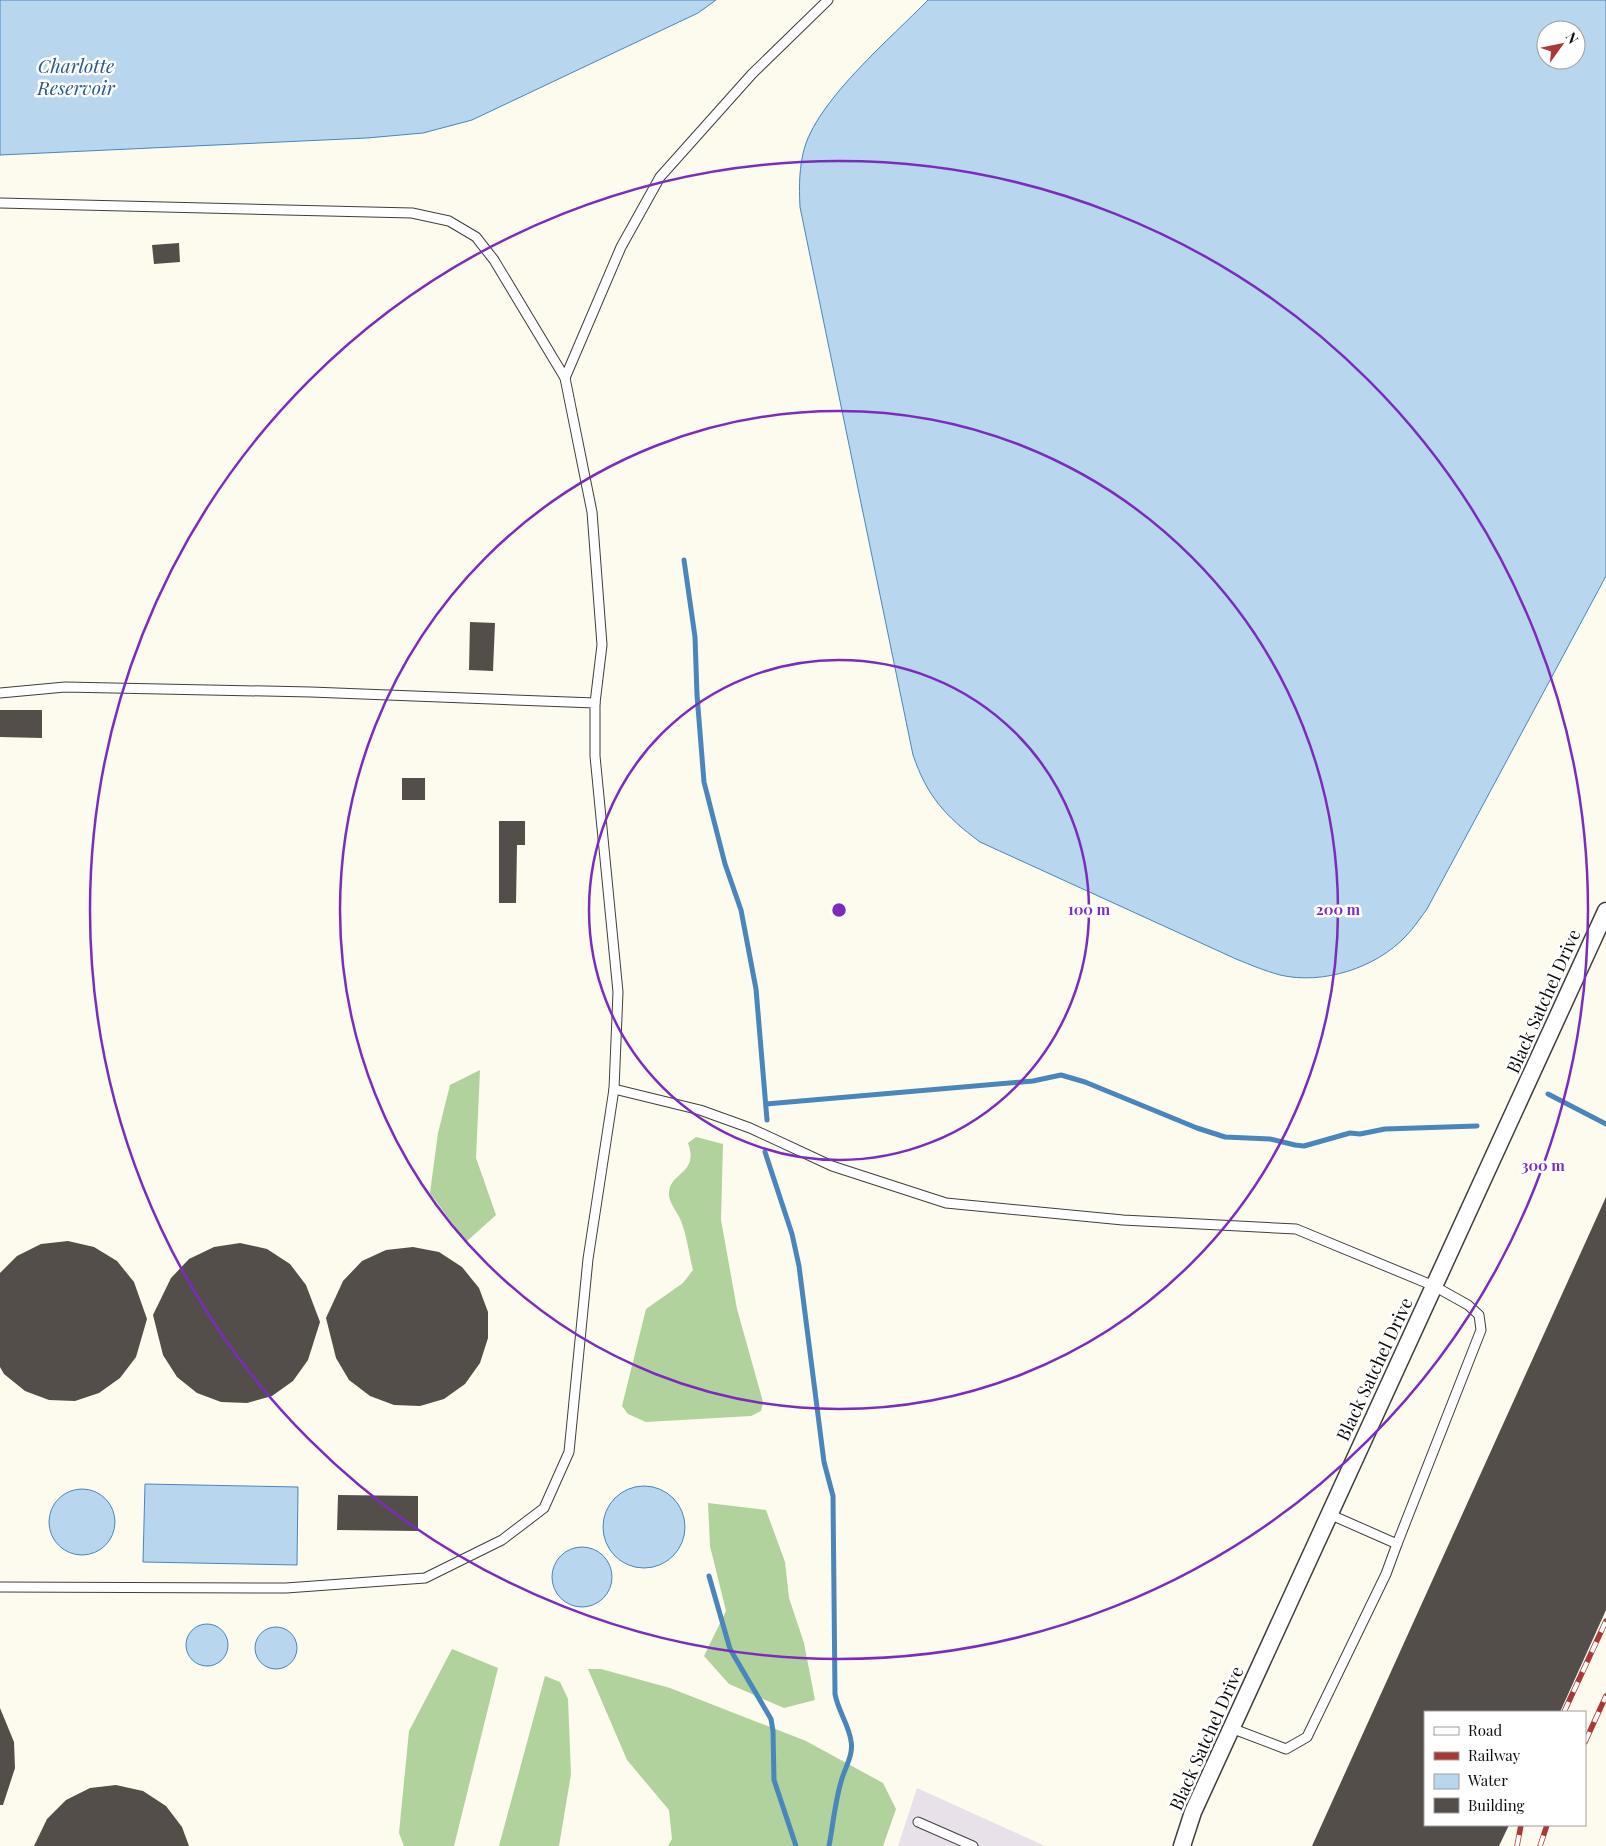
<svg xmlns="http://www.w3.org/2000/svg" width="1606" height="1846" viewBox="0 0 1606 1846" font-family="'Playfair Display',serif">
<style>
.industrial{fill:#e9e1ea}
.forest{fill:#b1d19d}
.water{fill:#b8d6ee;stroke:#4986bb;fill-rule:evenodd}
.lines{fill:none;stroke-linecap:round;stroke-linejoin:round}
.stream{stroke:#4986bb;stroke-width:5}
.building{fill:#534e4a}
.service-casing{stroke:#3f3f3f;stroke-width:11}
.minor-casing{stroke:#3f3f3f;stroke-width:19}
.service{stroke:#fff;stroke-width:9}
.minor{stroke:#fff;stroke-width:16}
.rail-casing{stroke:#a93937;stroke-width:5.5}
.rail{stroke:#fff;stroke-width:4;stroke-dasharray:11;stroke-linecap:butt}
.ring{fill:none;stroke:#7b2cbf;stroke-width:2.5}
.labels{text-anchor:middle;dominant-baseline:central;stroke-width:5;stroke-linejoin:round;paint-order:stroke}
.street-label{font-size:18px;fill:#0c0c0c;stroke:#fff}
.water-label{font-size:19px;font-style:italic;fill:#26598d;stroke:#fff}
.centre{fill:#7b2cbf;stroke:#fff;stroke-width:2.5}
.ring-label{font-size:15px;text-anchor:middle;font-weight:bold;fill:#7b2cbf;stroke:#fff;stroke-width:5;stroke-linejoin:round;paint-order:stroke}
</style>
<rect width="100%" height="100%" fill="#fdfbed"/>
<!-- industrial -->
<path class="industrial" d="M917,1788L1045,1846H898Z"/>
<!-- forest -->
<g class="forest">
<path d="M480,1070L476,1158L496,1215L466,1242L430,1193L438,1133L450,1085Z"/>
<path d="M696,1137L723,1144L721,1220L737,1309L763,1402L761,1411L751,1416L646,1422L628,1414L622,1406L646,1309L683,1283L693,1270C689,1254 687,1236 681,1221C678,1213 670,1204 669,1196C667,1172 700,1175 688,1143Z"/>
<path d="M708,1503L766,1510L785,1562L789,1598L804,1643L815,1700L784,1708L729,1684L704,1656L726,1611L710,1546Z"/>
<path d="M452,1649L498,1668L454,1846H404L399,1833L409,1731Z"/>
<path d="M588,1669H601L670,1688L806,1741L883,1783L896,1809L883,1846H668L672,1839L669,1810L627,1760Z"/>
<path d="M545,1676L560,1682L568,1699L571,1774L559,1846H499Z"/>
</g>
<!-- water -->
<g class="water">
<path d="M0,0H716L698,13L472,120L423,133L367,138L0,155Z"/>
<path d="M928,0H1606V576L1427,909C1420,918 1414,928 1406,936C1376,968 1323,985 1280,975C1265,971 1251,965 1236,959L980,842C945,816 927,796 913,755L800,207C799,186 799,166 805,146C821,97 891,38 928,0ZM1546,30H1576V60H1546Z"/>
<path d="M145,1484L298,1487L297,1565L143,1562Z"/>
<circle cx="644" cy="1527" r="41"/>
<circle cx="82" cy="1522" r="33"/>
<circle cx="582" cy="1577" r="30"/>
<circle cx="207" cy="1645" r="21"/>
<circle cx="276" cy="1648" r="21"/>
</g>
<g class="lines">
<!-- stream -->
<g class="stream">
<path d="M684,560L695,637L697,695L704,782L725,864L741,910L756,989L767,1120"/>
<path d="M1548,1094L1606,1124"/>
<path d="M766,1104L1033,1081L1061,1075L1085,1082L1197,1128L1225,1137L1270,1139L1295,1145L1304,1146L1350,1133L1360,1134L1385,1129L1477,1126"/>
<path d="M765,1152L792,1234L799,1266L824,1462L833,1496L835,1694C838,1711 849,1725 851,1741C854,1755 844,1769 841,1782C835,1802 833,1825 829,1846"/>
<path d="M709,1576L730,1649L771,1719L773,1731L774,1780L796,1846"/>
</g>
</g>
<!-- building -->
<g class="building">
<path d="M179,243L180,262L154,264L152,245Z"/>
<path d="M470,622L495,623L493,671L469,670Z"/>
<path d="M0,710H42V738L0,737Z"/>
<rect x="402" y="778" width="23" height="22"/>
<path d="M499,821H525V845H517L516,903H499Z"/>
<path d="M1606,1197V1610L1560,1712H1425V1825H1509L1499,1846H1312Z"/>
<path d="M68,1241L94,1247L117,1261L134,1282L147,1319L136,1357L120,1378L99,1393L75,1401L49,1400L25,1391L4,1374L0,1367V1273L17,1256L41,1244Z"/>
<path d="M240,1243L267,1249L290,1264L306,1285L320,1322L308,1360L293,1381L272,1396L247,1403L221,1402L197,1393L177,1377L163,1355L153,1315L171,1278L189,1259L214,1247Z"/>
<path d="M413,1247L439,1252L462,1267L479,1288L488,1312V1338L480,1363L465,1384L444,1399L420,1406L394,1405L370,1396L349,1380L336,1358L326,1318L343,1281L362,1261L386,1250Z"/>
<path d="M338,1495L418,1496V1531L337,1530Z"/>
<path d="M0,1708L14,1742L15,1768L3,1805H0Z"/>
<path d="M116,1785L143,1791L166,1806L182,1827L189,1846H34L47,1819L66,1800L90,1788Z"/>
</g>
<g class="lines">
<!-- service casing -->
<g class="service-casing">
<g id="service">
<path d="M0,203L412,213L449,221L476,237L494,260L565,378L592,512L602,645L595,703"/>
<path d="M565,378L621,247L660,177L752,74L828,0"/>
<path d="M0,693L65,687L311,692L595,703V756L618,992L614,1089L588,1259L569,1452L544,1508L502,1540L425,1578L286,1588L0,1587"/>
<path d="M614,1089L700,1110L750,1128L832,1166L946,1203L1123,1220L1296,1229L1434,1286L1468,1305L1479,1315L1481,1330L1397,1544L1329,1514"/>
<path d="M1231,1728L1286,1749L1307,1737L1386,1574L1397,1544"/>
<path d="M918,1822L973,1846"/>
</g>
</g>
<!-- minor casing -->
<g class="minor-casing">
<path id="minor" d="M1182,1846L1193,1812L1606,911"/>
</g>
<!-- service -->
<use href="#service" class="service"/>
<!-- minor -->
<use href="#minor" class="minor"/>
<!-- rail casing -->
<g class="rail-casing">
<g id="rail">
<path d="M1564,1712L1606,1621"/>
<path d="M1585,1742L1606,1696"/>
<path d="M1517,1846L1521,1825"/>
<path d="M1540,1846L1547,1825"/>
</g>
</g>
<!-- rail -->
<use href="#rail" class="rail"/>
</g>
<!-- distance rings -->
<g class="ring">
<circle cx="839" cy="910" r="250"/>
<circle cx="839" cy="910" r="499"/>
<circle cx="839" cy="910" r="749"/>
</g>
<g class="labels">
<!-- street labels -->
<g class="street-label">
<text transform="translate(1543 1001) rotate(-66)">Black Satchel Drive</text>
<text transform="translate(1374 1369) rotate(-65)">Black Satchel Drive</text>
<text transform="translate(1206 1738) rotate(-66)">Black Satchel Drive</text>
</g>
<!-- water labels -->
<g class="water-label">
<text x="76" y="65">Charlotte<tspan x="76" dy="22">Reservoir</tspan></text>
</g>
</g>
<circle cx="839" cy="910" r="8" class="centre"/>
<g class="ring-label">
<text x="1089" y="915">100 m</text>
<text x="1338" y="915">200 m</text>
<text x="1543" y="1171">300 m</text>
</g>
<!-- legend -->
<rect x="1424" y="1711" width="162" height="115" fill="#ffffff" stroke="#9e9e9e"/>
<rect x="1434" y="1727" width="25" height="8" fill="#ffffff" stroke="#9e9e9e"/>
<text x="1468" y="1736" font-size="15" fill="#0c0c0c">Road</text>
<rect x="1434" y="1752" width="25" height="8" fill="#a93937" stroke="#9e9e9e"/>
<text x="1468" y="1761" font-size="15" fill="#0c0c0c">Railway</text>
<rect x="1434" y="1774" width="25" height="15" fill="#b8d6ee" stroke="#9e9e9e"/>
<text x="1468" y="1786" font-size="15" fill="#0c0c0c">Water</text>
<rect x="1434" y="1798" width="25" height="15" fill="#534e4a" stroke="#9e9e9e"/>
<text x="1468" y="1811" font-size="15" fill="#0c0c0c">Building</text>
<!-- north arrow -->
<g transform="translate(1561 45) rotate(57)"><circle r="24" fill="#ffffff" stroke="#9e9e9e"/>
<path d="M0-4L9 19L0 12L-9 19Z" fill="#a93937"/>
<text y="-8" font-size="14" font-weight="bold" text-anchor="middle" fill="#0c0c0c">N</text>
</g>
</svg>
